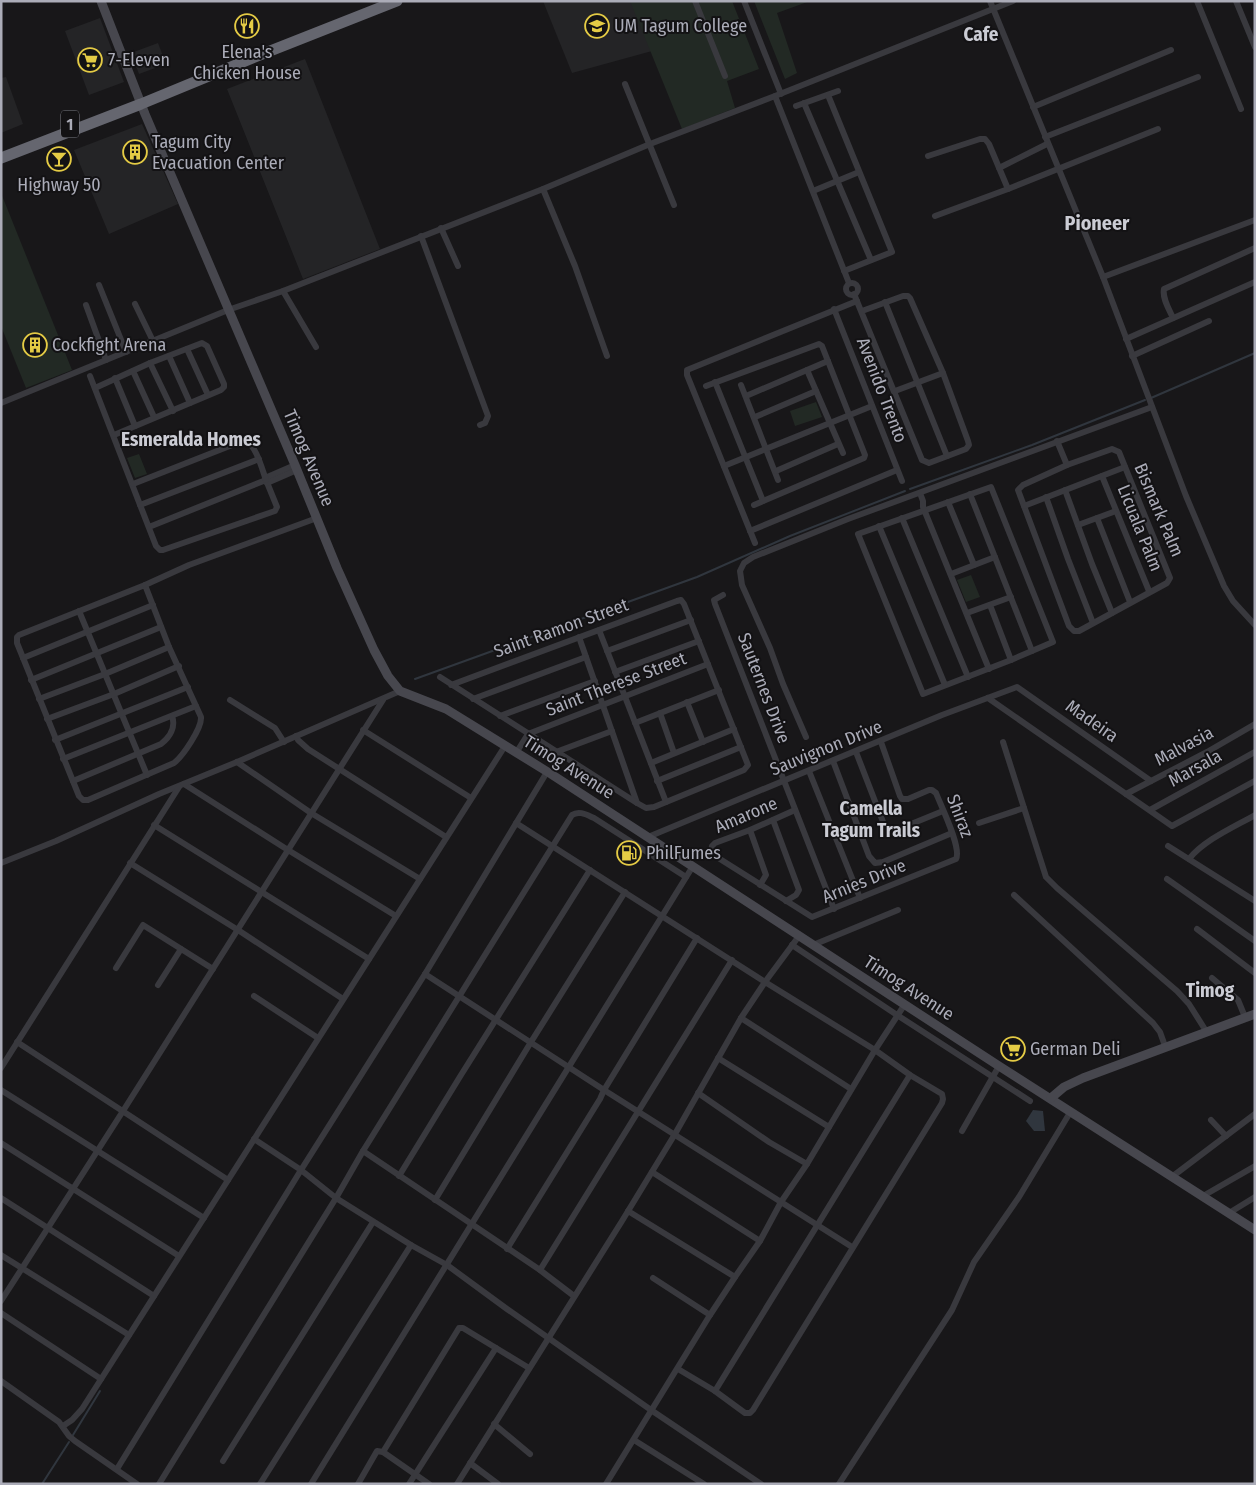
<svg xmlns="http://www.w3.org/2000/svg" width="1256" height="1485" viewBox="0 0 1256 1485" font-family="'Fira Sans Condensed',sans-serif">
<style>
.built{fill:#242426}
.green{fill:#222924}
.water{fill:#30363e}
.lines{fill:none;stroke-linecap:round;stroke-linejoin:round}
.stream{stroke:#30363e;stroke-width:2}
.street{stroke:#39393e;stroke-width:6}
.secondary{stroke:#47474e;stroke-width:9}
.highway{stroke:#65666f;stroke-width:11}
.labels{text-anchor:middle;dominant-baseline:central;stroke-width:4;stroke-linejoin:round;paint-order:stroke}
.shield{fill:#131214;stroke:#7d7e87;stroke-width:1}
.shield-label{font-size:16px;font-weight:bold;fill:#abacb8}
.poi-label{font-size:18px;fill:#abacb8;stroke:#131214;text-anchor:start}
.street-label{font-size:18px;fill:#abacb8;stroke:#131214}
.neighbourhood-label{font-size:19px;font-weight:bold;fill:#cbccd4;stroke:#131214}
.quarter-label{font-size:20px;font-weight:bold;fill:#cbccd4;stroke:#131214}
</style>
<rect width="100%" height="100%" fill="#181719"/>
<!-- built -->
<g class="built">
<path d="M543,1H631L652,51L572,73Z"/>
<path d="M100,18L124,82L89,95L65,31Z"/>
<path d="M158,43L166,64L139,74L131,53Z"/>
<path d="M305,59L380,249L303,279L227,89Z"/>
<path d="M6,77L23,124L1,133V78Z"/>
<path d="M142,124L178,204L109,234L74,150Z"/>
</g>
<!-- green -->
<g class="green">
<path d="M630,1H732L759,69L727,81L735,108L682,129Z"/>
<path d="M754,1H810L777,13L797,73L785,79Z"/>
<path d="M1,193L72,370L26,388L1,326Z"/>
<path d="M816,402L822,417L795,426L790,411Z"/>
<path d="M139,454L147,474L135,478L127,458Z"/>
<path d="M971,575L980,597L966,602L957,580Z"/>
</g>
<!-- water -->
<path class="water" d="M1033,1110L1043,1111L1045,1131H1034L1026,1121Z"/>
<g class="lines">
<!-- stream -->
<g class="stream">
<path d="M1151,398L1255,353"/>
<path d="M910,489L1032,445L1145,400"/>
<path d="M415,679L697,577L790,536L905,491"/>
<path d="M73,1435L100,1391"/>
<path d="M42,1484L69,1442"/>
</g>
<!-- street -->
<g class="street">
<path d="M695,1L725,76"/>
<path d="M744,1L781,94"/>
<path d="M990,1L1103,277L1186,496L1224,586L1233,601L1255,625"/>
<path d="M1197,1L1241,109"/>
<path d="M1236,1L1255,47"/>
<path d="M625,84L674,205"/>
<path d="M828,95L892,252L844,271"/>
<path d="M775,96L849,283"/>
<path d="M804,103L871,260"/>
<path d="M796,106L838,91"/>
<path d="M1033,107L1171,50"/>
<path d="M1045,137L1198,77"/>
<path d="M928,156L980,139H985L989,144L1008,189"/>
<path d="M999,168L1047,144"/>
<path d="M543,189L575,266L607,356"/>
<path d="M813,191L859,172"/>
<path d="M935,216L1008,189L1158,129"/>
<path d="M441,228L458,266"/>
<path d="M421,236L488,416L485,423L480,425"/>
<path d="M1103,277L1255,220"/>
<circle cx="852" cy="289" r="6"/>
<path d="M99,285L126,352"/>
<path d="M283,291L316,347"/>
<path d="M854,294L922,460L929,463L966,449L969,445L968,441L943,373L910,298L908,296H903L862,311"/>
<path d="M885,302L947,456"/>
<path d="M135,304L153,341"/>
<path d="M86,305L106,360"/>
<path d="M834,309L902,481"/>
<path d="M1173,318C1169,309 1162,298 1164,289L1255,248"/>
<path d="M1126,339L1255,282"/>
<path d="M187,349L208,395"/>
<path d="M169,356L190,403"/>
<path d="M1132,356L1209,321"/>
<path d="M150,363L173,411"/>
<path d="M807,370L843,453"/>
<path d="M133,371L154,417"/>
<path d="M90,376L156,546L160,550H163L272,512L275,511L277,507L266,480L149,527"/>
<path d="M115,378L135,426"/>
<path d="M715,382L763,501"/>
<path d="M741,385L778,480"/>
<path d="M706,386L819,344L822,346L865,455L864,458L754,505"/>
<path d="M95,388L150,363L202,343L207,346L224,384V387L221,390L114,435"/>
<path d="M895,391L943,373"/>
<path d="M746,396L828,361"/>
<path d="M1,403L228,310L283,291L543,189L650,144L775,96L1013,1"/>
<path d="M755,417L816,391"/>
<path d="M1057,441L1067,465"/>
<path d="M1112,449L1119,452L1170,578L1167,583L1079,631H1074L1069,626L1018,490L1023,485L1067,465Z"/>
<path d="M724,466L872,406"/>
<path d="M776,471L838,444"/>
<path d="M1102,476L1149,591"/>
<path d="M265,478L295,465"/>
<path d="M267,483L297,470"/>
<path d="M133,484L245,440C256,445 262,469 266,480"/>
<path d="M991,487L1053,642L1011,660L923,694L858,534Z"/>
<path d="M1065,490L1092,564L1112,613"/>
<path d="M920,493L923,501V507L989,669"/>
<path d="M970,494L1032,651"/>
<path d="M1046,497L1068,559L1093,623"/>
<path d="M948,502L974,565"/>
<path d="M140,505L259,459"/>
<path d="M1024,506L1125,467"/>
<path d="M902,518L968,677"/>
<path d="M1097,518L1130,602"/>
<path d="M1078,525L1116,511"/>
<path d="M879,526L945,685"/>
<path d="M750,531L897,470"/>
<path d="M755,543L687,375V370L857,301"/>
<path d="M951,574L995,557"/>
<path d="M145,585L169,647L201,717C202,728 183,756 174,763L88,800H83L79,796L17,643V637L19,635Z"/>
<path d="M145,585L189,565L317,518"/>
<path d="M723,595L714,600L715,604L834,909"/>
<path d="M990,605L1011,660"/>
<path d="M79,611L147,775"/>
<path d="M967,613L1011,597"/>
<path d="M599,630L666,802"/>
<path d="M579,637L637,803"/>
<path d="M607,651L691,620"/>
<path d="M23,658L153,605"/>
<path d="M615,672L699,641"/>
<path d="M440,677L637,803L646,808L654,807L744,770L748,765L684,604L681,600L677,601L451,685"/>
<path d="M31,680L161,627"/>
<path d="M988,698L1172,826L1255,781"/>
<path d="M39,699L105,674L169,647"/>
<path d="M473,699L586,657"/>
<path d="M230,700L275,728L284,742"/>
<path d="M687,702L703,742"/>
<path d="M660,713L674,753"/>
<path d="M500,716L595,681"/>
<path d="M47,719L114,694L179,666"/>
<path d="M635,723L719,690"/>
<path d="M363,730L471,798"/>
<path d="M296,736L298,740L308,749L446,837"/>
<path d="M806,737L783,684L770,648L742,585L740,571L744,563L753,557L848,519L1152,407"/>
<path d="M55,740L188,687"/>
<path d="M1003,742L1046,877L1057,888L1177,991L1189,1004L1206,1031"/>
<path d="M556,752L612,731"/>
<path d="M856,752L885,827L889,832L894,831L943,811"/>
<path d="M516,753L528,734L708,664"/>
<path d="M63,759L196,706"/>
<path d="M833,761L869,856L875,863L883,862L952,833"/>
<path d="M237,762L311,813L420,879"/>
<path d="M651,763L734,729"/>
<path d="M809,771L860,898"/>
<path d="M73,781L161,744C170,737 176,727 172,716"/>
<path d="M657,781L741,747"/>
<path d="M184,784L288,850L396,916"/>
<path d="M1126,794L1207,752L1255,724"/>
<path d="M795,810L750,830L715,843L712,846L711,852L712,854L812,917L956,859C962,848 941,806 936,793L932,790H929L908,799H902L900,796L881,742"/>
<path d="M1150,810L1255,752"/>
<path d="M773,820L799,890L796,895L786,901"/>
<path d="M516,823L765,982L875,1050L910,1075L942,1094L943,1099L942,1103L753,1410L750,1413H745L715,1391"/>
<path d="M979,823L1024,808"/>
<path d="M154,825L369,959"/>
<path d="M750,830L766,875L760,885"/>
<path d="M648,837L942,715L1017,687L1151,781"/>
<path d="M1168,846L1255,901"/>
<path d="M1189,859C1204,840 1234,827 1255,815"/>
<path d="M1,863L56,841L159,794L237,762L400,691"/>
<path d="M130,863L238,930L343,999"/>
<path d="M1167,879L1255,941"/>
<path d="M1014,895L1153,1023L1160,1032L1165,1046"/>
<path d="M1197,929L1255,973"/>
<path d="M697,938L604,1090L852,1247"/>
<path d="M792,945L897,1015L1030,1101"/>
<path d="M813,945L898,910"/>
<path d="M116,968L143,925L213,969"/>
<path d="M425,974L604,1090L600,1099L507,1249"/>
<path d="M1212,978L1238,1000L1245,1017"/>
<path d="M158,985L181,949"/>
<path d="M254,996L318,1038"/>
<path d="M741,1018L851,1089"/>
<path d="M17,1042L228,1180"/>
<path d="M718,1058L829,1127"/>
<path d="M1,1068L179,787"/>
<path d="M1,1090L204,1218"/>
<path d="M698,1093L769,1142L807,1164"/>
<path d="M1211,1120L1226,1136"/>
<path d="M962,1131L999,1066"/>
<path d="M254,1139L301,1170L336,1198L411,1245L447,1265L507,1309L651,1410L761,1484"/>
<path d="M1,1143L179,1256"/>
<path d="M363,1151L540,1270L574,1296"/>
<path d="M652,1172L760,1241"/>
<path d="M399,1176L461,1075L590,870"/>
<path d="M1173,1176L1255,1114"/>
<path d="M1203,1196L1255,1166"/>
<path d="M1,1198L154,1296"/>
<path d="M435,1200L531,1042L625,892"/>
<path d="M628,1211L735,1277"/>
<path d="M1229,1213L1255,1197"/>
<path d="M1,1255L129,1335"/>
<path d="M540,1270L732,960"/>
<path d="M653,1278L710,1315"/>
<path d="M1,1301L123,1111L383,700"/>
<path d="M1,1313L101,1379"/>
<path d="M678,1369L715,1391L910,1075"/>
<path d="M1,1381L59,1422L69,1436L75,1441L137,1484"/>
<path d="M494,1424L530,1454"/>
<path d="M63,1426L72,1420L82,1409L505,746"/>
<path d="M634,1440L704,1484"/>
<path d="M383,1452L459,1328H463L496,1348"/>
<path d="M223,1461L373,1222"/>
<path d="M470,1463L498,1484"/>
<path d="M117,1469L301,1170L425,974L547,772"/>
<path d="M159,1484L336,1198L363,1151L572,815C579,810 587,815 594,818L686,877"/>
<path d="M260,1484L411,1245"/>
<path d="M311,1484L693,866"/>
<path d="M358,1484L377,1451L383,1452L429,1484"/>
<path d="M409,1484L496,1348L529,1368"/>
<path d="M457,1484L622,1221L675,1134L741,1018L765,982L799,936"/>
<path d="M606,1484L710,1315L735,1277L760,1241L781,1202L807,1164L875,1050L905,1004"/>
<path d="M839,1484L952,1310L974,1262L1019,1197L1071,1111"/>
</g>
<!-- secondary -->
<g class="secondary">
<path d="M101,1L145,114L295,465L337,568L374,650L388,676L400,691L446,709L551,774L999,1066L1255,1230"/>
<path d="M1051,1098L1064,1087L1083,1078L1255,1014"/>
</g>
<!-- highway -->
<path class="highway" d="M1,158L141,104L255,57L397,1"/>
</g>
<!-- icons -->
<defs>
<g id="restaurant-ring" transform="scale(1.25)"><circle r="9.5" fill="#131214" stroke="#e4cb45" stroke-width="1.5"/><path d="M-5-6h1v4h1v-4h1v4h1v-4h1v5L-1.5 .5V6h-2V.5L-5-1ZM5-6V6H3V1.5H1.5Q1.5-4 5-6Z" fill="#e4cb45"/></g>
<g id="university-ring" transform="scale(1.25)"><circle r="9.5" fill="#131214" stroke="#e4cb45" stroke-width="1.5"/><path d="M0-5L7-2L0 1L-7-2ZM-4 1L0 2.5L4 1V4Q0 6-4 4Z" fill="#e4cb45"/></g>
<g id="supermarket-ring" transform="scale(1.25)"><circle r="9.5" fill="#131214" stroke="#e4cb45" stroke-width="1.5"/><path d="M-6-5.5h2.5l.6 2H6L4.5 2H-2.5L-4.4-4H-6ZM-1.5 3.2a1.3 1.3 0 1 0 .1 0ZM3 3.2a1.3 1.3 0 1 0 .1 0Z" fill="#e4cb45"/></g>
<g id="building-ring" transform="scale(1.25)"><circle r="9.5" fill="#131214" stroke="#e4cb45" stroke-width="1.5"/><path d="M-4-6H4V6H1V3H-1V6H-4ZM-2.5-4.3h1.7v1.8h-1.7ZM.8-4.3h1.7v1.8H.8ZM-2.5-1h1.7V.8h-1.7ZM.8-1h1.7V.8H.8Z" fill="#e4cb45"/></g>
<g id="bar-ring" transform="scale(1.25)"><circle r="9.5" fill="#131214" stroke="#e4cb45" stroke-width="1.5"/><path d="M-6-5H6L.8 .8V4.5H3.5V6h-7V4.5H-.8V.8Z" fill="#e4cb45"/></g>
<g id="fuel-ring" transform="scale(1.25)"><circle r="9.5" fill="#131214" stroke="#e4cb45" stroke-width="1.5"/><path d="M-5.5-6h7V0h2V4h1.3V-2.5L3-4.5l.8-.8L6-3V5H2.5V1h-1V6h-7ZM-4.2-4.7v3.2H.2V-4.7Z" fill="#e4cb45"/></g>
</defs>
<g fill-rule="evenodd">
<use href="#restaurant-ring" x="247" y="26"/>
<use href="#university-ring" x="597" y="26"/>
<use href="#supermarket-ring" x="90" y="60"/>
<use href="#building-ring" x="135" y="152"/>
<use href="#bar-ring" x="59" y="159"/>
<use href="#building-ring" x="35" y="345"/>
<use href="#fuel-ring" x="629" y="853"/>
<use href="#supermarket-ring" x="1013" y="1049"/>
</g>
<g class="labels">
<!-- shield labels -->
<rect class="shield" x="61" y="110.5" width="18" height="27" rx="4"/>
<g class="shield-label">
<text x="70" y="124">1</text>
</g>
<!-- poi labels -->
<g class="poi-label">
<text x="614" y="26">UM Tagum College</text>
<text x="247" y="52" text-anchor="middle">Elena's<tspan x="247" dy="21">Chicken House</tspan></text>
<text x="108" y="60">7-Eleven</text>
<text x="152" y="142">Tagum City<tspan x="152" dy="21">Evacuation Center</tspan></text>
<text x="59" y="185" text-anchor="middle">Highway 50</text>
<text x="52" y="345">Cockfight Arena</text>
<text x="646" y="853">PhilFumes</text>
<text x="1030" y="1049">German Deli</text>
</g>
<!-- street labels -->
<g class="street-label">
<text transform="translate(882 390) rotate(69)">Avenido Trento</text>
<text transform="translate(309 458) rotate(67)">Timog Avenue</text>
<text transform="translate(1159 510) rotate(67)">Bismark Palm</text>
<text transform="translate(1140 528) rotate(68)">Licuala Palm</text>
<text transform="translate(561 628) rotate(-20)">Saint Ramon Street</text>
<text transform="translate(616 684) rotate(-21)">Saint Therese Street</text>
<text transform="translate(764 688) rotate(69)">Sauternes Drive</text>
<text transform="translate(1092 721) rotate(35)">Madeira</text>
<text transform="translate(1184 746) rotate(-28)">Malvasia</text>
<text transform="translate(826 748) rotate(-22)">Sauvignon Drive</text>
<text transform="translate(569 767) rotate(32)">Timog Avenue</text>
<text transform="translate(1195 768) rotate(-29)">Marsala</text>
<text transform="translate(746 815) rotate(-23)">Amarone</text>
<text transform="translate(960 816) rotate(69)">Shiraz</text>
<text transform="translate(864 881) rotate(-22)">Arnies Drive</text>
<text transform="translate(909 988) rotate(33)">Timog Avenue</text>
</g>
<!-- neighbourhood labels -->
<g class="neighbourhood-label">
<text x="981" y="34">Cafe</text>
<text x="191" y="439">Esmeralda Homes</text>
<text x="871" y="808">Camella<tspan x="871" dy="22">Tagum Trails</tspan></text>
<text x="1210" y="990">Timog</text>
</g>
<!-- quarter labels -->
<g class="quarter-label">
<text x="1097" y="223">Pioneer</text>
</g>
</g>
<!-- border -->
<rect width="1256" height="1485" fill="none" stroke="#abacb8" stroke-width="5"/>
</svg>
